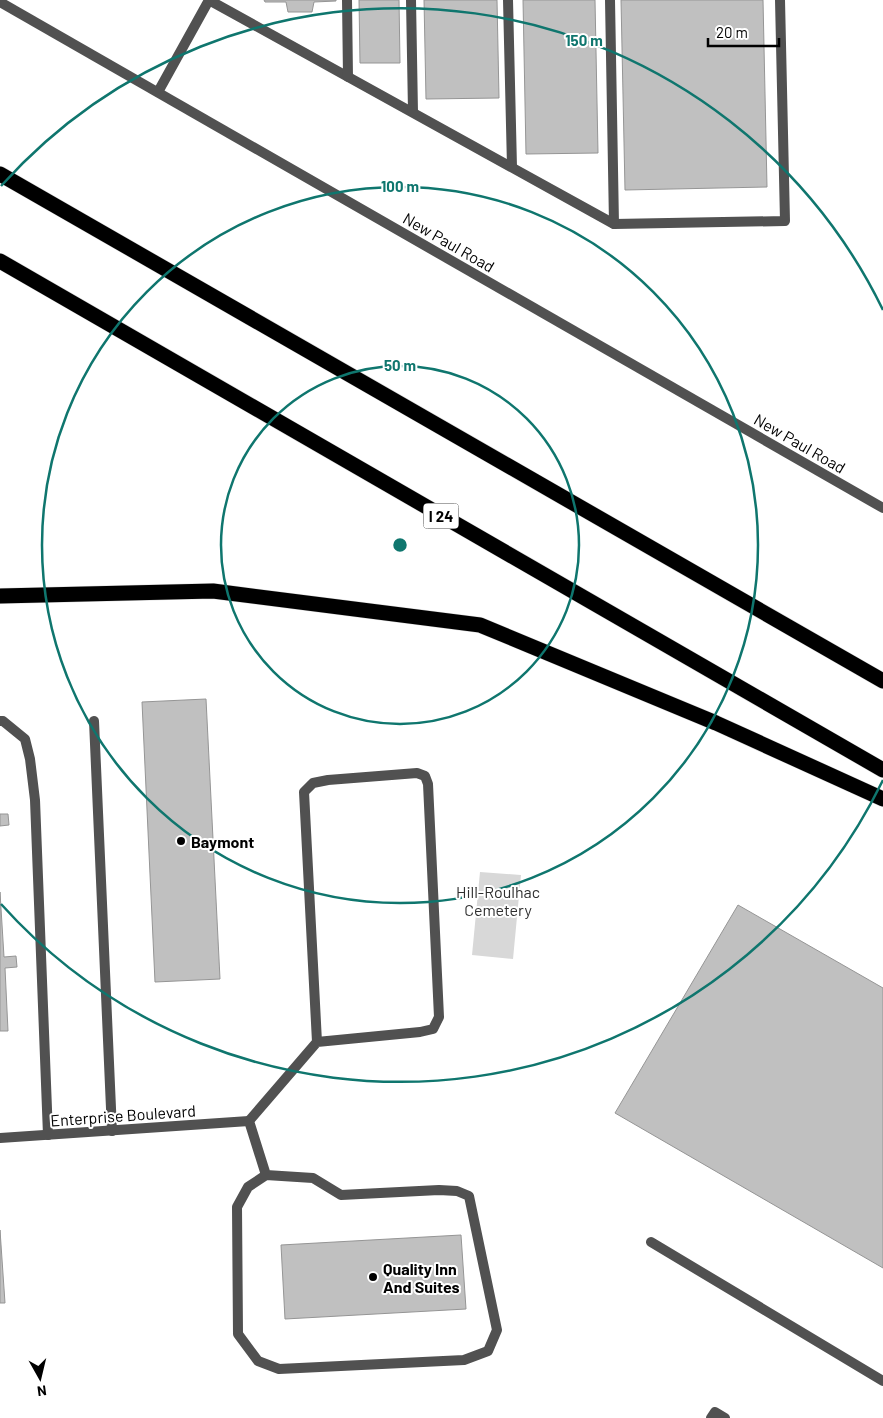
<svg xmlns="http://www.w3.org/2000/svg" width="883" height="1418" viewBox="0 0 883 1418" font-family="Barlow,sans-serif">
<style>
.green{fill:#d8d8d8}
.building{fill:#c0c0c0;stroke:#959595}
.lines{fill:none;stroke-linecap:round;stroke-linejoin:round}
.highway-casing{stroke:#dbdbdb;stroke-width:16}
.lane{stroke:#515151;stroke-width:10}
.street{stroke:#515151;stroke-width:10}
.highway{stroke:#000;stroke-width:15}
.ring{fill:none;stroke:#0f766e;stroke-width:2.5}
.poi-dot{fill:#000;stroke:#fff;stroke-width:2}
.labels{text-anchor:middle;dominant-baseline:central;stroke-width:4;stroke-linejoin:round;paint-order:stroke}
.shield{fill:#fff;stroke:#4c4c4c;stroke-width:1}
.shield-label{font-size:15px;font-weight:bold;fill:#000}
.street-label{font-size:16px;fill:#000;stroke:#fff}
.poi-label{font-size:16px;font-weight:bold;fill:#000;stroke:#fff;text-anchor:start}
.park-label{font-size:16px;fill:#2f2f2f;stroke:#fff}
.centre{fill:#0f766e;stroke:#fff;stroke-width:2.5}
.ring-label{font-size:15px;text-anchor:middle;font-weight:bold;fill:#0f766e;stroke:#fff;stroke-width:4;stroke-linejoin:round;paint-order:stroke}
</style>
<rect width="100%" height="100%" fill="#fff"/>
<!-- green -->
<path class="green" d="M480,872L521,875L513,959L472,955Z"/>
<!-- building -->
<g class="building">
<path d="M264,0H336V1L314,2L312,12H288L286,2H265Z"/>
<path d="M359,0H399L400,63H360Z"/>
<path d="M424,0H497L499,98L426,99Z"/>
<path d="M523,0H595L598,153L526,154Z"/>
<path d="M621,0H763L767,187L625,190Z"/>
<path d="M206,699L220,979L155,982L142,702Z"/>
<path d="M0,814H8L9,825L0,826Z"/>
<path d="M0,892L4,957L16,956L17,967L5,968L8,1031H0Z"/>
<path d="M738,905L883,988V1268L615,1113Z"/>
<path d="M0,1230L5,1303H0Z"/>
<path d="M461,1235L466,1309L285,1319L281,1245Z"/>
</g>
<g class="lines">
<!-- highway casing -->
<g class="highway-casing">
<g id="highway">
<path d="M0,174L883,681"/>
<path d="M0,261L883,770"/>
<path d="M0,596L213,591L480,625L716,723L883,799"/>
</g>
</g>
<!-- lane -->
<g class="lane">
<path d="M209,0L614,224L785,221L780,0"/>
<path d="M347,0L348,77"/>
<path d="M411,0L413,112"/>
<path d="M508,0L512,167"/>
<path d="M610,0L614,224"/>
<path d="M158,92L209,0"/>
<path d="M0,721H3L25,739L30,759L35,800L48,1135"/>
<path d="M94,721L112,1131"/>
<path d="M266,1175L248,1187L237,1207L238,1334L258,1361L279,1369L464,1360L488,1351L497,1330L469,1196L457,1191L439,1190L341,1195L313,1178L266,1175L249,1121L317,1042L304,792L313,783L328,780L417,773L425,776L428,784L439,1017L433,1029L420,1032L317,1042"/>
<path d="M651,1242L883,1381"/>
<path d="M711,1418L715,1412L725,1418"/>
</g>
<!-- street -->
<g class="street">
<path d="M0,2L883,508"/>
<path d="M0,1138L249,1121"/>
</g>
<!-- highway -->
<use href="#highway" class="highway"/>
</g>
<!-- distance rings -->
<g class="ring">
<circle cx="400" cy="545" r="179"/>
<circle cx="400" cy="545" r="358"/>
<path d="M883 780A537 537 0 0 1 1 904M1 186A537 537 0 0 1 883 310"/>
</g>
<!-- markers -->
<g class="poi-dot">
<circle cx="181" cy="841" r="5"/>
<circle cx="373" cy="1277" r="5"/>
</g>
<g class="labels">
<!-- shield labels -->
<rect class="shield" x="423.5" y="503.5" width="35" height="25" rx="4"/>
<g class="shield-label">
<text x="441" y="516">I 24</text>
</g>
<!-- street labels -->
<g class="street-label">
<text transform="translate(449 242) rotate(30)">New Paul Road</text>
<text transform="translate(800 443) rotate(30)">New Paul Road</text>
<text transform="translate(123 1115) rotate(-4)">Enterprise Boulevard</text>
</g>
<!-- poi labels -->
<g class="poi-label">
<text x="191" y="841">Baymont</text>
<text x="383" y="1268">Quality Inn<tspan x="383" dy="18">And Suites</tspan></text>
</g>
<!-- park labels -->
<g class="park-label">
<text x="498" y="891">Hill-Roulhac<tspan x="498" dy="18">Cemetery</tspan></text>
</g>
</g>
<circle cx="400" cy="545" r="8" class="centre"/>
<g class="ring-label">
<text x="584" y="46">150 m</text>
<text x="400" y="192">100 m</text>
<text x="400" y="371">50 m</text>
</g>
<!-- north arrow -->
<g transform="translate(40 1378) rotate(172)" stroke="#ffffff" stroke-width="4" paint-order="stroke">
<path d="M0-4L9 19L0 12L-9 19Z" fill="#000000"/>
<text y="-8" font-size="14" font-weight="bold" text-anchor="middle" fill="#000000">N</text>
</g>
<!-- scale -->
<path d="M708 38v8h71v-8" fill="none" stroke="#000000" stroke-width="2.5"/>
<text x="716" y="38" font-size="15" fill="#000000" stroke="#ffffff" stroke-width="4" paint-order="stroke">20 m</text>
</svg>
